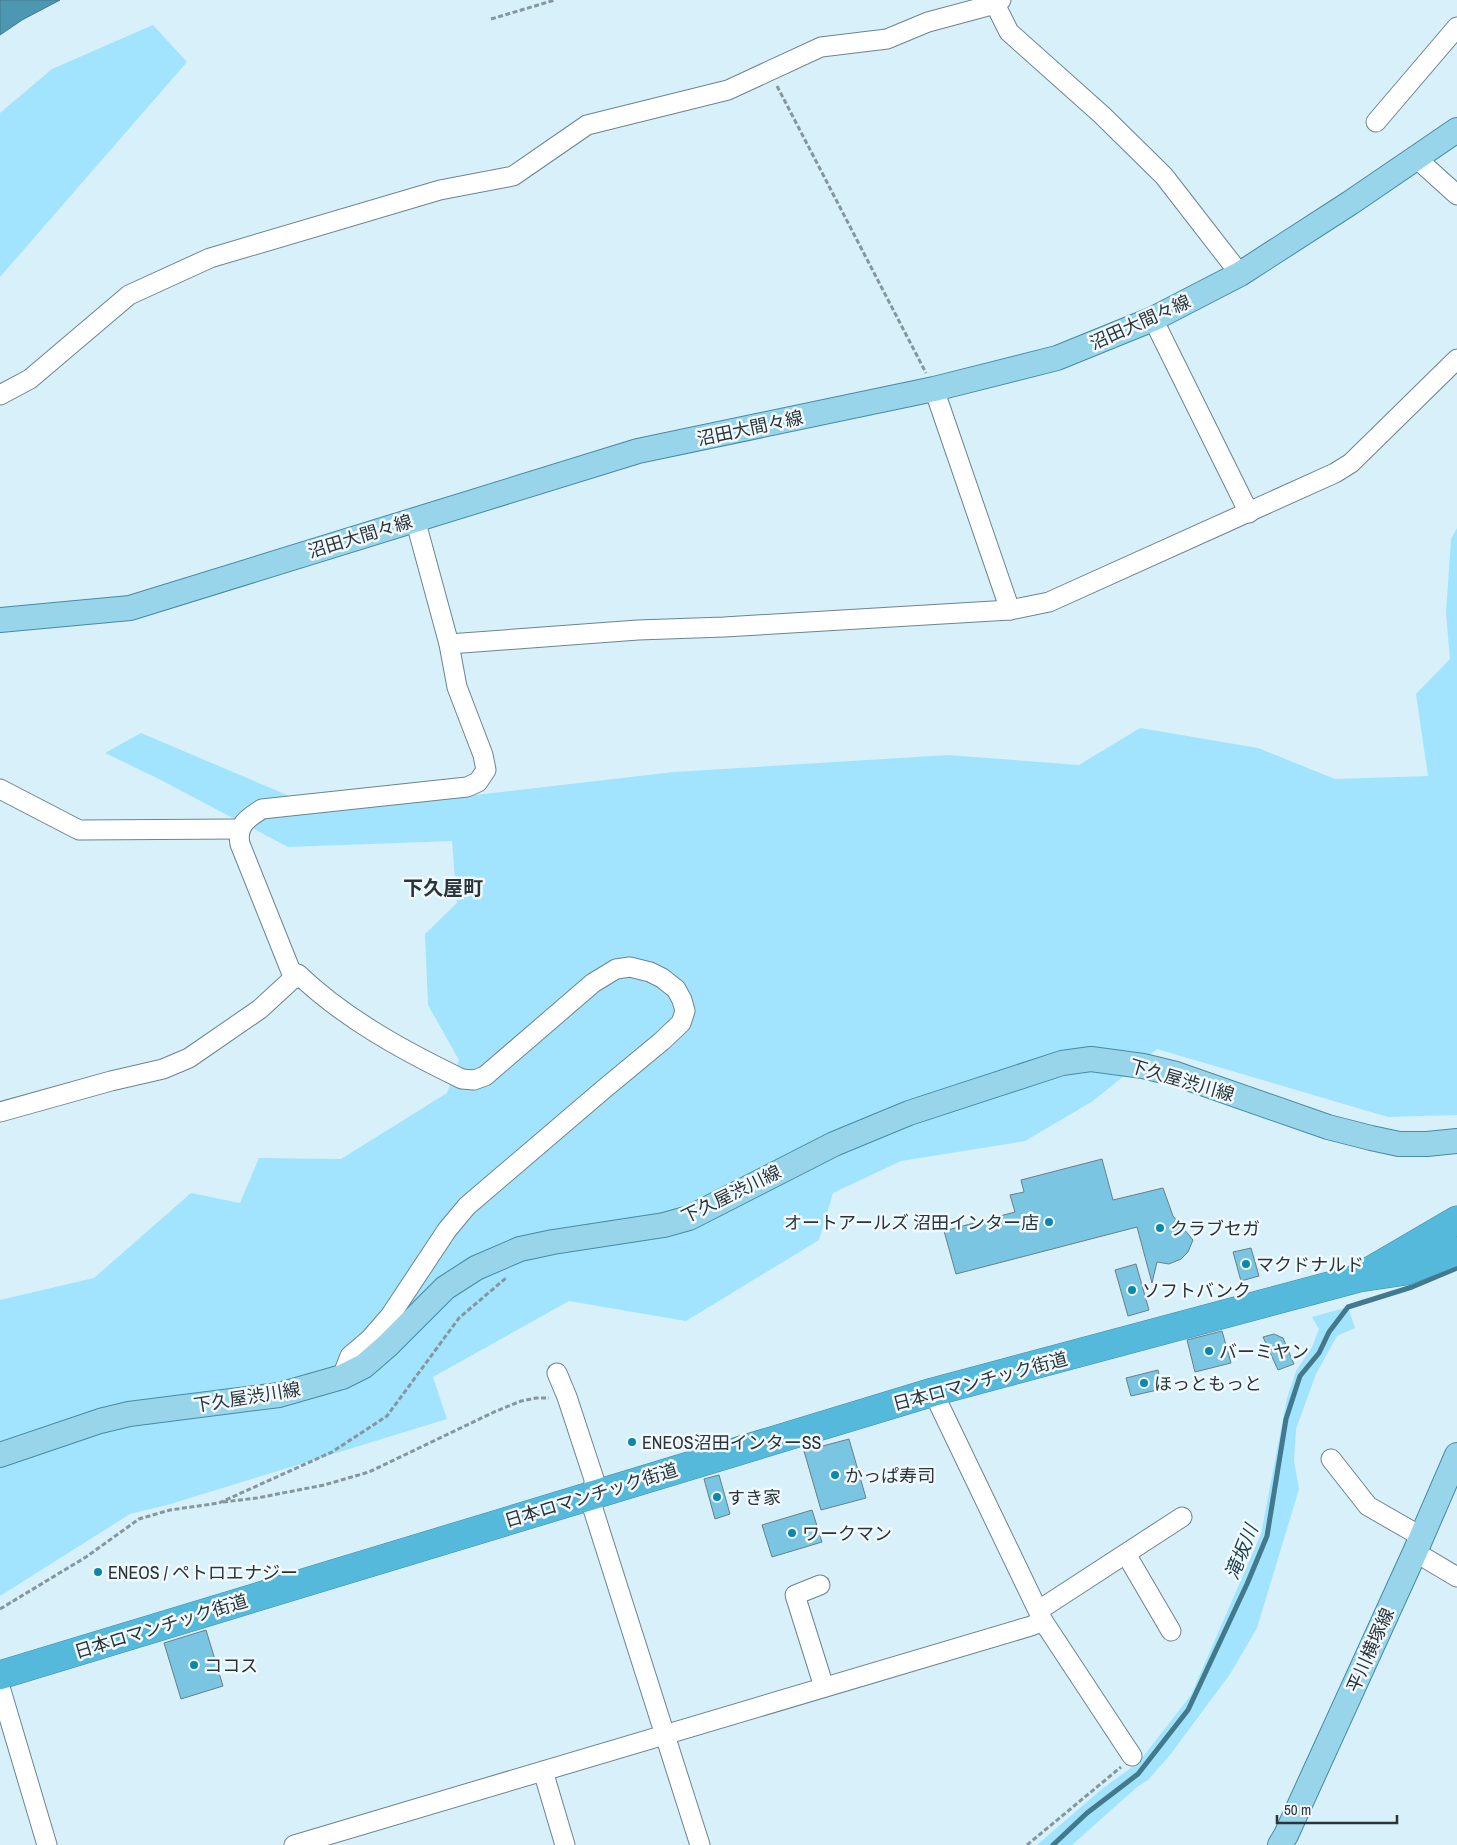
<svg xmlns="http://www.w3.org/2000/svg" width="1457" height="1845" viewBox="0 0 1457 1845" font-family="'Archivo Narrow','Noto Sans JP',sans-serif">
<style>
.green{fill:#a2e4fd}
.water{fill:#4c97b2;stroke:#42798d}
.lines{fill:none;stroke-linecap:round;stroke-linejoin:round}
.stream{stroke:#42798d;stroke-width:5}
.building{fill:#7ac5e1;stroke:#697f88}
.minor-casing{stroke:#6d848d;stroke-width:21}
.major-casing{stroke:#468aa3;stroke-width:26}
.highway-casing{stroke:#468aa3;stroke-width:29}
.path{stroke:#85969d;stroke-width:3;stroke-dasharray:5 2.5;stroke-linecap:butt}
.minor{stroke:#fff;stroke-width:19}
.major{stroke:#99d5ea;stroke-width:24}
.highway{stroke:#55b9dc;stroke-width:28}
.poi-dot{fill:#0988ab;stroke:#f0fafe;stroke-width:2}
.labels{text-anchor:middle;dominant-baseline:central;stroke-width:5;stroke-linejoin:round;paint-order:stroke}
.street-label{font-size:18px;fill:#2b3438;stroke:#f0fafe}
.poi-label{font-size:18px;fill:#2b3438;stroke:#f0fafe;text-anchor:start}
.water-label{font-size:19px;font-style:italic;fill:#1e414e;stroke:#f0fafe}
.quarter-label{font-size:20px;font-weight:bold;fill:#2b3438;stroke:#f0fafe}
</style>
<rect width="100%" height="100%" fill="#d7f0fa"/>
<!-- green -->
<g class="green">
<path d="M153,25L187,62L0,277V113L52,69Z"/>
<path d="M1457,528V1115L1388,1117L1157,1049L1093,1101L1025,1141L901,1161L833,1193L819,1240L686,1321L569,1301L433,1377L447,1419L167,1505L130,1514L0,1596V1300L94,1278L191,1193L240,1203L259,1158L341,1159L447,1093L459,1060L428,1005L425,934L457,903L452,841L288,847L159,779L105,753L141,733L327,812L674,772L948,755L1079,765L1140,728L1258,748L1335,779L1428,776L1416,694L1450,659L1446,613L1451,539Z"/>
<path d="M1348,1307L1355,1328L1337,1336L1316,1374L1296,1429L1294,1461L1299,1489L1257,1628L1230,1674L1170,1755L1148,1780L1137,1787L1072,1845H1037L1102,1789L1139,1762L1191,1695L1261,1534L1287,1398L1296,1371L1312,1347L1319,1329L1312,1317Z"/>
</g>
<!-- water -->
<path class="water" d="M0,0H60L22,20L0,35Z"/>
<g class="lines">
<!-- stream -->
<path class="stream" d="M1053,1845L1087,1813L1138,1774L1188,1710L1247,1584L1267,1536L1286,1419L1300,1376L1319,1353L1329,1332L1348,1307L1412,1287L1457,1268"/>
</g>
<!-- building -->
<g class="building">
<path d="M1102,1159L1113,1200L1163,1188L1173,1216L1193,1240L1188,1252L1181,1259L1169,1264L1157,1262L1152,1283L1137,1227L956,1274L944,1231L1015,1212L1010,1195L1024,1192L1021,1180Z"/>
<path d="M1251,1248L1259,1276L1241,1281L1233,1252Z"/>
<path d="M1136,1264L1149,1310L1128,1316L1115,1270Z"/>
<path d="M1222,1331L1231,1363L1195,1372L1187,1340Z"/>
<path d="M1274,1334L1283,1338L1294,1364L1278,1370L1263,1337Z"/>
<path d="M1158,1370L1162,1389L1131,1396L1126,1378Z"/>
<path d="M849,1439L866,1498L821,1510L804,1451Z"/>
<path d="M719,1475L730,1514L715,1519L704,1479Z"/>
<path d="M812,1510L822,1542L772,1557L762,1525Z"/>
<path d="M206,1630L223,1686L181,1699L164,1643Z"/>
</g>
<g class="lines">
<!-- minor casing -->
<g class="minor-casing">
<g id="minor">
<path d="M996,0L995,4L1009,32L1102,115L1164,176L1240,274"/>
<path d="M1376,122L1457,27"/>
<path d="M1415,157L1457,195"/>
<path d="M1153,319L1249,513"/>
<path d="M934,389L1010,610"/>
<path d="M0,395L30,379L129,295L210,258L440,190L513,176L587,125L728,90L821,47L887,39L928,22L995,4L1001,0"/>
<path d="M449,644L638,630L724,627L1010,610L1049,602L1335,473L1351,463L1457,359"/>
<path d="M0,789L79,830L239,829"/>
<path d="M294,979L240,844C236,825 248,818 262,809L467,787L478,782L486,770L483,755L457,687L449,644L415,519"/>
<path d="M0,1112L111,1081L163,1069L189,1058L260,1009L298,974C345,1019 404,1051 462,1079L474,1080L485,1076L593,983L616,969L630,967L650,972L662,978L676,989L682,1000L685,1011L681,1023L662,1041L604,1089L467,1206L447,1230L390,1316L370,1339L350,1356L342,1377"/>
<path d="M557,1373L567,1397L594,1479L593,1509L700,1845"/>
<path d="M933,1392L1043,1621L1132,1756"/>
<path d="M1331,1459L1368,1506L1422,1537"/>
<path d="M1415,1552L1457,1577"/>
<path d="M1126,1554L1171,1631"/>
<path d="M820,1585L795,1595L824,1687"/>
<path d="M1039,1610L1182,1517"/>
<path d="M0,1687L47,1845"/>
<path d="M543,1771L565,1845"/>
<path d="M294,1845L1031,1626L1043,1621"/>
</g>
</g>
<!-- major casing -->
<g class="major-casing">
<g id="major">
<path d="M0,620L130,608L638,451L934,389L1057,358L1153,319L1240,274L1350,203L1457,130"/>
<path d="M0,1455L100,1421L129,1414L279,1395L342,1377L364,1366L387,1346L445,1288L476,1268L520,1249L553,1242L664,1225L689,1218L834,1144L909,1113L1062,1063L1091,1059L1143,1066L1176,1074L1328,1127L1371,1138L1399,1144H1427L1457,1141"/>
<path d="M1280,1845L1286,1835L1415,1552L1457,1455"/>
</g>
</g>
<!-- highway casing -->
<g class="highway-casing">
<g id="highway">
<path d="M1368,1272L1457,1220"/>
<path d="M0,1675L933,1392L1359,1278L1406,1271L1457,1251"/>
</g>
</g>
<!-- path -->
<g class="path">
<path d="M491,19L555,0"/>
<path d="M777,86L926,373"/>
<path d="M223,1502L257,1498L324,1485L369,1472L494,1412L521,1401L536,1398H549"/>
<path d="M0,1609L86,1557L139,1519L170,1510L219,1503L332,1452L387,1416L459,1318L506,1278"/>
<path d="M1027,1845L1121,1767"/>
</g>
<!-- minor -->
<use href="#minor" class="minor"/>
<!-- major -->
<use href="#major" class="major"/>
<!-- highway -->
<use href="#highway" class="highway"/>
</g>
<!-- markers -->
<g class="poi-dot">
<circle cx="1049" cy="1222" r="5"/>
<circle cx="1160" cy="1228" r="5"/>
<circle cx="1246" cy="1264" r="5"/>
<circle cx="1132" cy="1290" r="5"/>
<circle cx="1209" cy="1351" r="5"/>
<circle cx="1144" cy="1383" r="5"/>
<circle cx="632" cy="1442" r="5"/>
<circle cx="835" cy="1475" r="5"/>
<circle cx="717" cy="1497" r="5"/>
<circle cx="792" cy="1533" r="5"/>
<circle cx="98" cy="1572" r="5"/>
<circle cx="194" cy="1665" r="5"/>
</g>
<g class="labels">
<!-- street labels -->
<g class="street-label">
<text transform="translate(1140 322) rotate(-24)">沼田大間々線</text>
<text transform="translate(750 428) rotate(-12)">沼田大間々線</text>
<text transform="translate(360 536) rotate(-17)">沼田大間々線</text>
<text transform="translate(1182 1080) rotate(16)">下久屋渋川線</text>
<text transform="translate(731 1194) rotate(-26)">下久屋渋川線</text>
<text transform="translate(980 1381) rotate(-15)">日本ロマンチック街道</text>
<text transform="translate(247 1397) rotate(-9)">下久屋渋川線</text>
<text transform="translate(591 1495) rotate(-17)">日本ロマンチック街道</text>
<text transform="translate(161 1626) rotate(-17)">日本ロマンチック街道</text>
<text transform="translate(1370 1650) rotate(-66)">平川横塚線</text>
</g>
<!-- poi labels -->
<g class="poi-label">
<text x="1039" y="1222" text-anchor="end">オートアールズ 沼田インター店</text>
<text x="1170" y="1228">クラブセガ</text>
<text x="1256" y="1264">マクドナルド</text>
<text x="1142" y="1290">ソフトバンク</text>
<text x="1219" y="1351">バーミヤン</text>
<text x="1154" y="1383">ほっともっと</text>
<text x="642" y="1442">ENEOS沼田インターSS</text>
<text x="845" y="1475">かっぱ寿司</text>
<text x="727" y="1497">すき家</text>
<text x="802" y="1533">ワークマン</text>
<text x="108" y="1572">ENEOS / ペトロエナジー</text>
<text x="204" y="1665">ココス</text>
</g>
<!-- water labels -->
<g class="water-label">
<text transform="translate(1241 1552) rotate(-68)">滝坂川</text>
</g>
<!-- quarter labels -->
<g class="quarter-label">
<text x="443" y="887">下久屋町</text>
</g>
</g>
<!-- scale -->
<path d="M1277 1815v8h120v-8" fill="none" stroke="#2b3438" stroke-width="2.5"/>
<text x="1284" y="1815" font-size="15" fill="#2b3438" stroke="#f0fafe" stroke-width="4" paint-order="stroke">50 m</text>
</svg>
